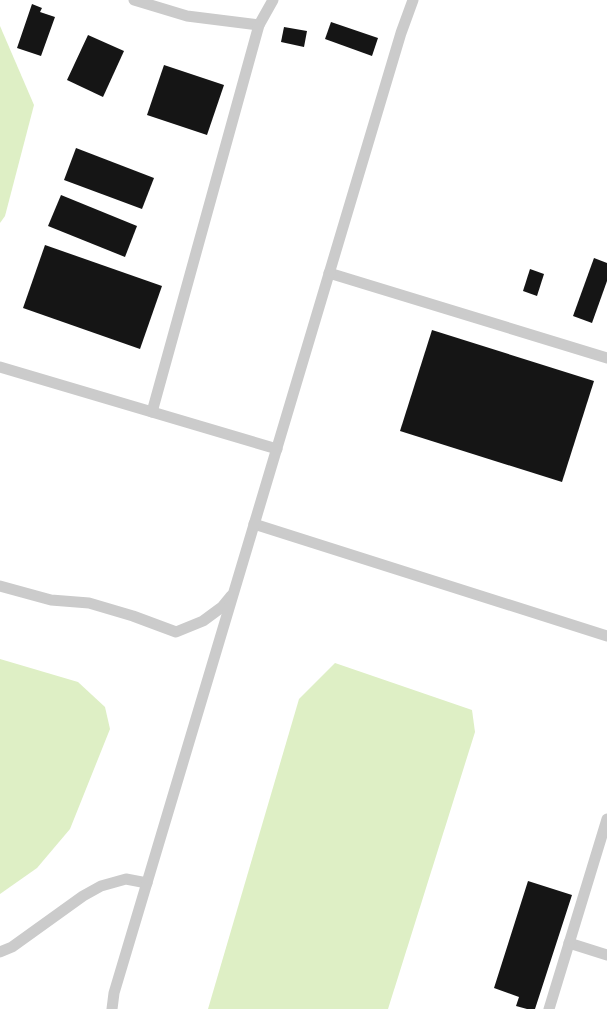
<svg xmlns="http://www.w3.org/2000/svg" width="607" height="1009" viewBox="0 0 607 1009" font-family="Quicksand,sans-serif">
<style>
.water{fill:#deefc5}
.building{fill:#151515}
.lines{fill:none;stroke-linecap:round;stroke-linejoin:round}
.service{stroke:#cbcbcb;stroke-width:11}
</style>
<rect width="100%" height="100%" fill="#fff"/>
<!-- water -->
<g class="water">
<path d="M0,26L34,105L5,216L0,223Z"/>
<path d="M0,659L78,682L105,707L110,729L70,829L37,868L0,894Z"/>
<path d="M335,663L472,710L475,732L388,1009H208L299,699Z"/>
</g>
<!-- building -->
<g class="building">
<path d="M32,4L42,8L40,12L55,17L41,56L17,48Z"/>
<path d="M331,22L378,38L372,56L325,39Z"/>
<path d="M284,27L307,31L304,47L281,42Z"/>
<path d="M88,35L124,51L103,97L67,80Z"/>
<path d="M164,65L224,85L207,135L147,115Z"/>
<path d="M76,148L154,178L142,209L64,180Z"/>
<path d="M61,195L137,226L125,257L48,226Z"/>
<path d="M45,245L162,286L140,349L23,308Z"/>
<path d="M594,258L607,263V281L592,323L573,316Z"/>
<path d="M530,269L544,274L537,296L523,291Z"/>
<path d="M432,330L594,381L562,482L400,431Z"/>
<path d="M528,881L572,895L535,1009H527L516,1006L519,997L494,988Z"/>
</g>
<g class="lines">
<!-- service -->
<g class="service">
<path d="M134,0L187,16L259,25L273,0"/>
<path d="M329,273L607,358"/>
<path d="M0,367L277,449"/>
<path d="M152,412L259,25"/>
<path d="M254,524L607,636"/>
<path d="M0,586L51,600L89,603L133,616L176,632L203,621L222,607L231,596"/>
<path d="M569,943L607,955"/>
<path d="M0,952L12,947L83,896L101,886L126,879L147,883"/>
<path d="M112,1009L114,993L401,33L413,0"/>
<path d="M549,1009L607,819"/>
</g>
</g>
</svg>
